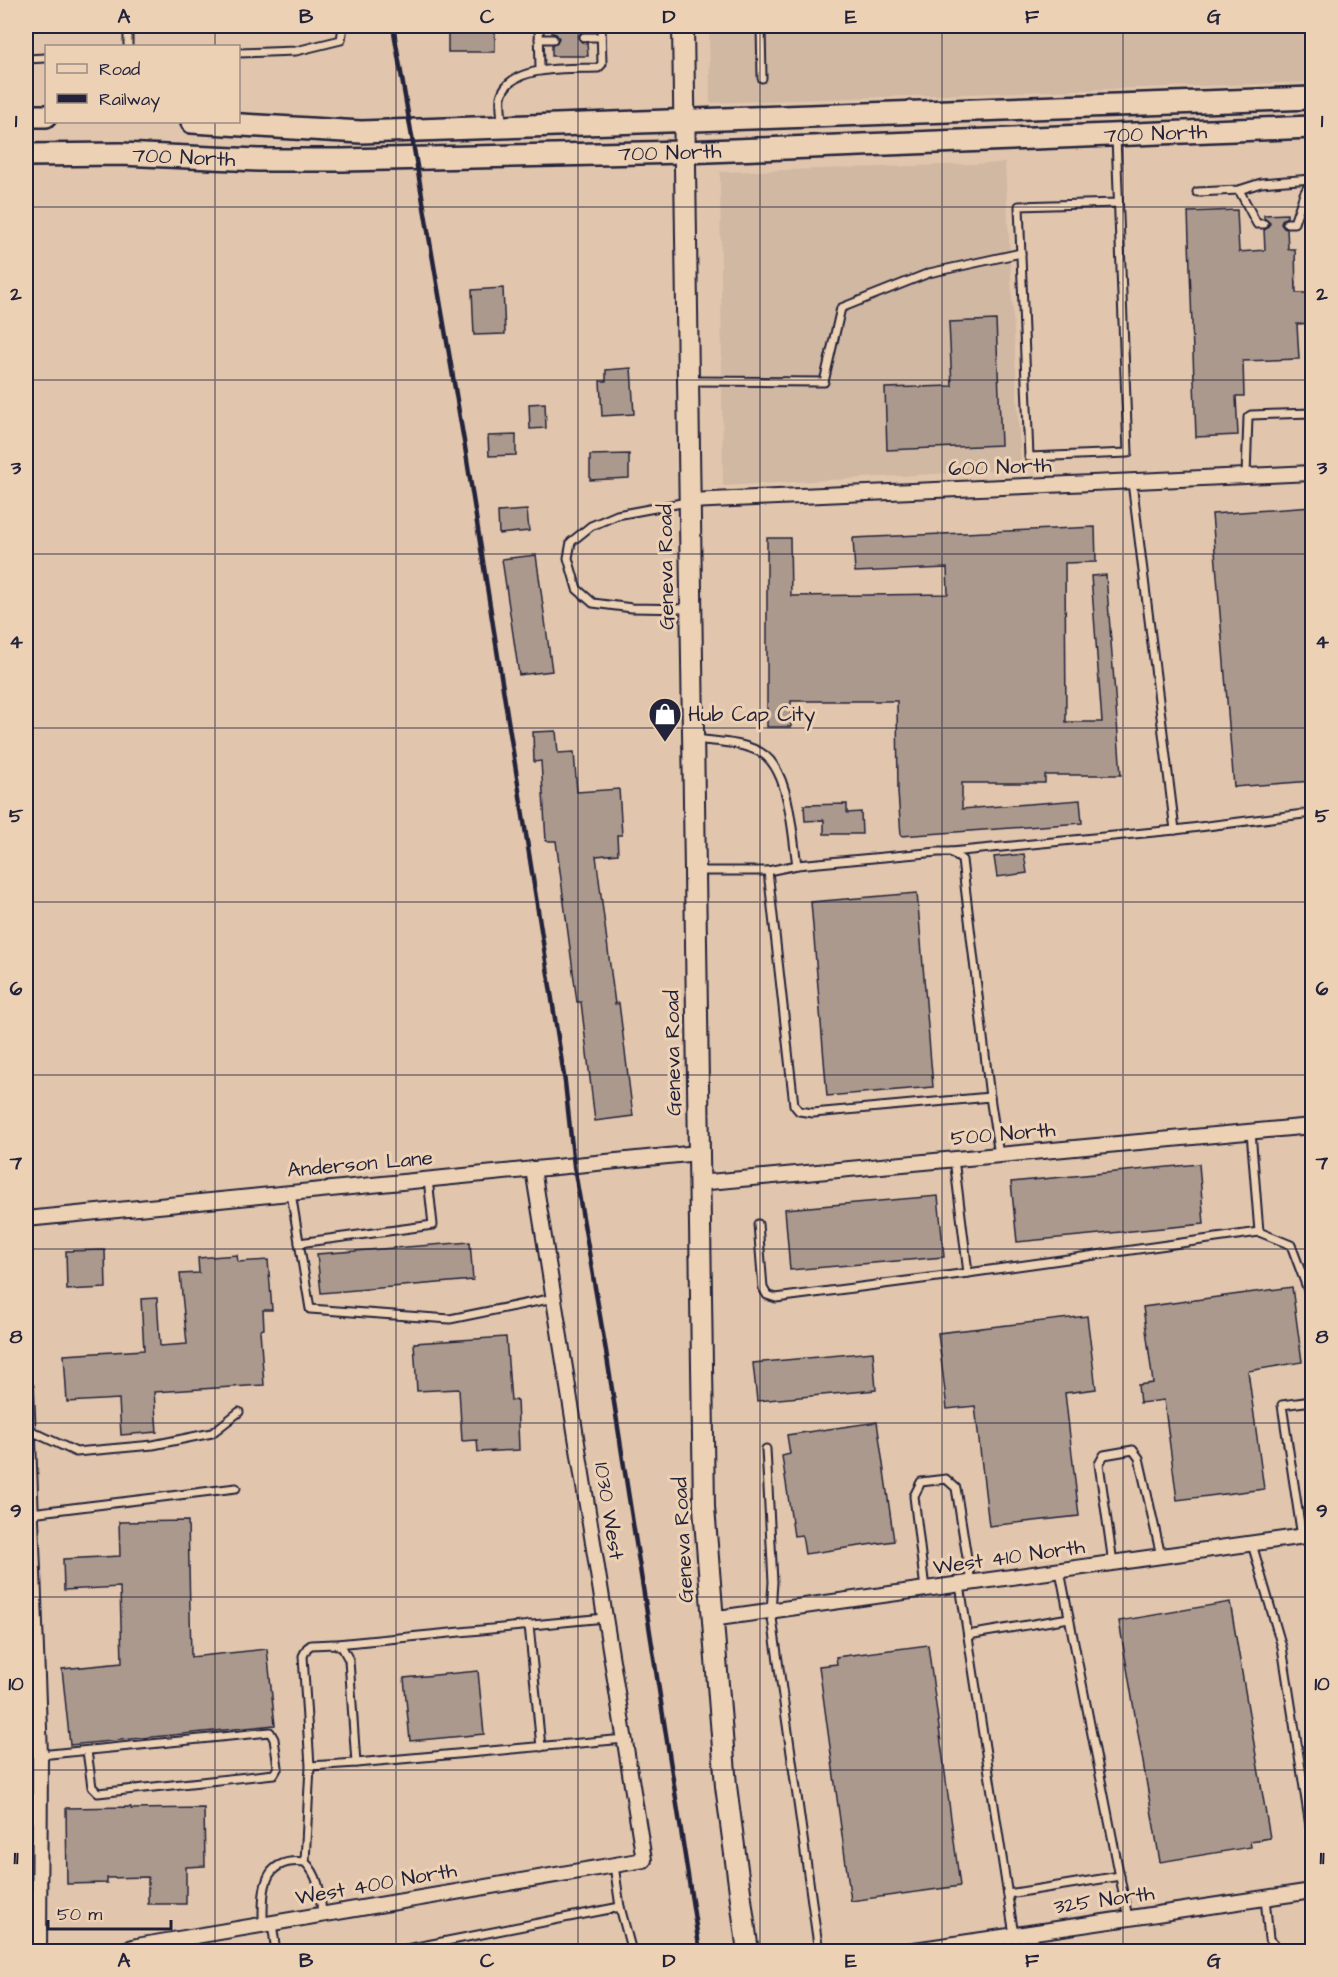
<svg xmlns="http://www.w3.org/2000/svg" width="1338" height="1977" viewBox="0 0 1338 1977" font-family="'Architects Daughter',sans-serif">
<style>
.built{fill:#d1b8a3}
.building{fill:#ab998d;stroke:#22223b;stroke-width:1.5}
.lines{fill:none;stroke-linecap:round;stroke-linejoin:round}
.lane-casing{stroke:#22223b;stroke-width:11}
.street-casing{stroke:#22223b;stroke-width:18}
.secondary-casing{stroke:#22223b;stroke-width:24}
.primary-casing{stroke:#22223b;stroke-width:26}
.lane{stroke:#edd1b4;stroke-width:7}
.street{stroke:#edd1b4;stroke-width:14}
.secondary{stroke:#edd1b4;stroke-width:20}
.primary{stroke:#edd1b4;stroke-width:21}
.rail{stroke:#22223b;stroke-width:4.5}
.grid{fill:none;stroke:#22223b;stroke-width:1.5;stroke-opacity:0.55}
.labels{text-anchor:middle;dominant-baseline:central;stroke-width:6;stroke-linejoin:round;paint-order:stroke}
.street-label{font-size:21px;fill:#22223b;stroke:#edd1b4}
.poi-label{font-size:21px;fill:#22223b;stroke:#edd1b4;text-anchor:start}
.neatline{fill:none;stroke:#22223b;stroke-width:2}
.grid-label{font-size:20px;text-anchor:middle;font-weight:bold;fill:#22223b}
</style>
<rect width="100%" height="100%" fill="#e1c6ad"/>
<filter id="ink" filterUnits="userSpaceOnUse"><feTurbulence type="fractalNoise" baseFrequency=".0167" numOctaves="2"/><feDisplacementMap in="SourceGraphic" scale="12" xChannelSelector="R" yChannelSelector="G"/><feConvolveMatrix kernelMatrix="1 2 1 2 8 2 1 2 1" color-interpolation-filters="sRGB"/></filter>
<g filter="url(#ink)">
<!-- built -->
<g class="built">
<path d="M709,26H1312V82L710,103Z"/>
<path d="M1005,163L1021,469L723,486L720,172Z"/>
</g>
<!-- building -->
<g class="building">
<rect x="448" y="26" width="47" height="26"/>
<path d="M552,26H587V31L581,32L578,38L582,42L587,43L588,56H552V45L556,44L559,38L556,34L552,33Z"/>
<path d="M1237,210L1239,252L1265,250L1264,230L1269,227L1270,223L1264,218V215L1287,214V217L1282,220L1281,224L1284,228L1287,229L1288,249H1295L1296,293H1312V323L1297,324L1299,359L1243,361L1244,396H1236L1238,435L1196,437L1188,212Z"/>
<path d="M503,288L505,334L474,335L472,290Z"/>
<path d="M996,320L1001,445L887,450L885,388L952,386L949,322Z"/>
<path d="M631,368L634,414L602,416L600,381H606V370Z"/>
<path d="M545,403L546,428L530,429L529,404Z"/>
<path d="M516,435V455L489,456L488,436Z"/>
<path d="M629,454V478L590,480V455Z"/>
<path d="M1312,507V781L1234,787L1212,514Z"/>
<path d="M527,510L529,531L499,534L498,512Z"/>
<path d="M1095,527L1096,562L1065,563L1066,722H1102L1091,576L1106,575L1121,775H1045V783H962V809L1080,800L1082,823L901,836L898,792L897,701H791V727H767V538H790L791,596L948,594L947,568L855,572L853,538Z"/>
<path d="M536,555L552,671L519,675L502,559Z"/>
<path d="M556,731L558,753L574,752L577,792L619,789L622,835H617L618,854L596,856L615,1004L619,1003L633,1116L595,1121L581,1002H577L556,841H546L541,761L534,762L533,732Z"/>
<path d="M847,804V813L861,812L862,834H824V820L805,821L804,805Z"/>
<path d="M1024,854L1027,873L997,877L994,857Z"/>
<path d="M917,893L933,1087L827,1096L811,902Z"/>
<path d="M1199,1164L1204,1224L1017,1242L1011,1182Z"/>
<path d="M938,1196L944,1257L790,1270L785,1209Z"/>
<path d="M470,1242L473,1280L321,1293L317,1254Z"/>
<path d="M105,1250L106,1288L67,1290L66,1251Z"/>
<path d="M237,1255L238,1262L268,1260L272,1310H263L264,1329L260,1330L264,1385L154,1392L157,1432L121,1435L119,1399L67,1402L64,1355L144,1350L141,1299L157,1298L160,1346L187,1344L180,1274L199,1273L198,1258Z"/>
<path d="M1292,1287L1302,1362L1248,1371L1264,1489L1177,1500L1164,1400L1140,1403L1138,1385L1153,1383L1143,1307Z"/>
<path d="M1087,1316L1096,1389L1065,1393L1079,1516L989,1526L975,1406L947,1409L938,1333Z"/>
<path d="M506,1337L511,1401L517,1400L519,1450L478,1452L477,1440L462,1441L459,1389L417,1391L414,1343Z"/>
<path d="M873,1352L876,1390L757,1401L753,1363Z"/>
<path d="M877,1422L894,1541L805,1554L802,1535L794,1536L782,1456L790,1454L787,1435Z"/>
<path d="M188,1521L191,1657L267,1649L275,1725L70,1745L62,1669L122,1663L120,1587L64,1590L63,1559L120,1556L119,1522Z"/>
<path d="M1230,1602L1270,1838L1250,1841L1251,1847L1160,1862L1119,1621Z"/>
<path d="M928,1645L960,1886L851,1901L819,1666L837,1664L836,1657Z"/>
<path d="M478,1671L484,1734L410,1741L404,1678Z"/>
<path d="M131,1807V1809L204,1808L205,1866L186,1867V1904H148V1877L107,1878V1883L67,1884L66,1808Z"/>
</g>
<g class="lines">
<!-- lane casing -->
<g class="lane-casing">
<g id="lane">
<path d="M128,26V46"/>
<path d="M539,26L540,70"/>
<path d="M761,26L762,78"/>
<path d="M584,37H601"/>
<path d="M539,39H553"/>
<path d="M238,53L296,51L341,40L343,26"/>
<path d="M26,59L46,58"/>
<path d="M502,125C502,116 500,106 501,97C508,64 572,69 598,68L602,64L601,26"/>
<path d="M1116,137L1128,453L1029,457L1019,206L1117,203"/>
<path d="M1239,190L1257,224H1264"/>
<path d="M1197,192L1239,190L1261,183L1312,179"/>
<path d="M1287,223H1294L1304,194L1312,179"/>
<path d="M689,381L824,382L841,308L929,273L1021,253"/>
<path d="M1246,476L1248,417L1251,415L1312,413"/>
<path d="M1132,482L1175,830L1312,813"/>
<path d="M687,502L617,515L591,526L571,542L568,558L577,589L593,603L632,608L690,609"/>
<path d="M695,739C716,742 741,742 760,752C790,768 792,834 797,865L768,871L794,1105L799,1111L813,1113L990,1097L999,1155"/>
<path d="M951,852L1175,830"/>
<path d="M797,865L938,852H951L962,860L990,1097"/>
<path d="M697,871H768"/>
<path d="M954,1159L968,1273L1259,1232L1251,1132"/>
<path d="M291,1193L310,1309L450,1319L554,1298"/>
<path d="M758,1224L763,1288L767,1295L776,1298L968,1273"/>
<path d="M1259,1232L1291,1245L1312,1301"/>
<path d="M299,1243L433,1225L428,1179"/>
<path d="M27,1429L76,1452L153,1445L212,1433L239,1412"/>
<path d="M766,1449L773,1582L771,1611L819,1952"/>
<path d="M31,1513L236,1488"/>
<path d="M1302,1537L1282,1405L1312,1401"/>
<path d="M1252,1544L1282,1647L1312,1839"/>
<path d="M1113,1563L1099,1464L1104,1455L1133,1450L1139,1458L1161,1556"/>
<path d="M1060,1571L1128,1918"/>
<path d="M960,1585L1014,1935"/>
<path d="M925,1589L914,1496L921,1482L946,1479L956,1488L971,1583"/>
<path d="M529,1625L541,1747"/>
<path d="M968,1635L1069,1618"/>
<path d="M337,1644L605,1618"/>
<path d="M40,1755L270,1732L274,1739L278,1767L274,1774L98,1793L92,1787L87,1751"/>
<path d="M356,1763L625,1739"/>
<path d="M305,1862L310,1766L303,1656L307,1648L311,1645L334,1644L342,1647L349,1660L356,1763L310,1766"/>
<path d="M614,1865L620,1907L632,1952"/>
<path d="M1008,1894L1120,1876"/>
<path d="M1265,1898L1269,1939L1281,1952"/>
<path d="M272,1923L276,1952"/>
<path d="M263,1924C263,1891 261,1857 305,1862C320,1877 320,1894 322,1914"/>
<path d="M391,1952L620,1907"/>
</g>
</g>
<!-- street casing -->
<g class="street-casing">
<g id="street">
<path d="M690,501L1312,473"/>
<path d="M698,1183L1312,1126"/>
<path d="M26,1219L698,1153"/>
<path d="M26,1388L40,1755L39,1952"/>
<path d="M711,1619L1312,1535"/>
<path d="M116,1952L137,1946L644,1860L533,1169"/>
<path d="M901,1952L1312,1891"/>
</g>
</g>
<!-- secondary casing -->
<g class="secondary-casing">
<path id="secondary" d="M683,26L704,1507L726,1786L748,1952"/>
</g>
<!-- primary casing -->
<g class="primary-casing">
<g id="primary">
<path d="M26,116H46"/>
<path d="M192,122L361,132L1312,98"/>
<path id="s1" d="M26,155L120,154L258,160H343L684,152L1312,127"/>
</g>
</g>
<!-- lane -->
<use href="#lane" class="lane"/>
<!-- street -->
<use href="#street" class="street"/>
<!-- secondary -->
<use href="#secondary" class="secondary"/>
<!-- primary -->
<use href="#primary" class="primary"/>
<!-- rail -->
<path class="rail" d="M393,26L465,447L565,1082L574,1166L606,1351L700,1952"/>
</g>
</g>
<!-- grid -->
<path class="grid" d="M215,26V46M396,26V1952M578,26V1952M760,26V1952M942,26V1952M1123,26V1952M215,122V1952M26,207H1312M26,380H1312M26,554H1312M26,728H1312M26,902H1312M26,1075H1312M26,1249H1312M26,1423H1312M26,1597H1312M26,1770H1312"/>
<!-- icons -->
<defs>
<g id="shop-pin" transform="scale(1.725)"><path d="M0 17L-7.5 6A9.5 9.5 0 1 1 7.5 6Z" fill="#22223b" stroke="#edd1b4"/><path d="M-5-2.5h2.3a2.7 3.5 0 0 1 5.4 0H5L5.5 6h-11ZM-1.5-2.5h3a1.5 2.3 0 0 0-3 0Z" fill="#fff"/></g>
</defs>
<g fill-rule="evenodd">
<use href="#shop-pin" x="665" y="714"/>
</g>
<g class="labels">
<!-- street labels -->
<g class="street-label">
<text stroke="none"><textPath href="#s1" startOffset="1130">700 North</textPath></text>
<text stroke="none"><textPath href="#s1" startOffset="644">700 North</textPath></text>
<text stroke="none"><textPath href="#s1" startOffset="158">700 North</textPath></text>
<text transform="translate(1000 467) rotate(-2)">600 North</text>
<text transform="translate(666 567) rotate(-91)">Geneva Road</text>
<text transform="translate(673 1053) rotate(-91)">Geneva Road</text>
<text transform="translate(1003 1134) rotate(-5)">500 North</text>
<text transform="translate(360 1164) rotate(-5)">Anderson Lane</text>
<text transform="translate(609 1511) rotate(81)">1030 West</text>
<text transform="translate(683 1540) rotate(-93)">Geneva Road</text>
<text transform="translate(1009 1557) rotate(-8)">West 410 North</text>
<text transform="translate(376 1884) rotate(-10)">West 400 North</text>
<text transform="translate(1104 1900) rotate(-8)">325 North</text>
</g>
<!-- poi labels -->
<g class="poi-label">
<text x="688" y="714">Hub Cap City</text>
</g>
</g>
<!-- margin -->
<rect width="1338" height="1977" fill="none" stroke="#edd1b4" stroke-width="66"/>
<!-- legend -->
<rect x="45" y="45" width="195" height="78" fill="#edd1b4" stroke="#9c8b84" stroke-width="1.5"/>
<rect x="57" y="64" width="30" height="9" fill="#edd1b4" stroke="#9c8b84" stroke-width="1.5"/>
<text x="99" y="75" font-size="18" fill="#22223b">Road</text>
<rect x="57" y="94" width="30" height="9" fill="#22223b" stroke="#9c8b84" stroke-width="1.5"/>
<text x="99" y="105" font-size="18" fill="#22223b">Railway</text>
<!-- scale -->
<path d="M48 1920v9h123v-9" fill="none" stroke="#22223b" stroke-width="3"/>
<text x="57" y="1920" font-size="18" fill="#22223b" stroke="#edd1b4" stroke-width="4.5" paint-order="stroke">50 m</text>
<rect x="33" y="33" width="1272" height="1911" class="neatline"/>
<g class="grid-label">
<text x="124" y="23">A</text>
<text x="306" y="23">B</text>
<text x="487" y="23">C</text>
<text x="669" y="23">D</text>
<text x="851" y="23">E</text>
<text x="1032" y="23">F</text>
<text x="1214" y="23">G</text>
<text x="16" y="127">1</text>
<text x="1322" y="127">1</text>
<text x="16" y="300">2</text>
<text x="1322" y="300">2</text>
<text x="16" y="474">3</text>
<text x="1322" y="474">3</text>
<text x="16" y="648">4</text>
<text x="1322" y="648">4</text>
<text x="16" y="822">5</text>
<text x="1322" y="822">5</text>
<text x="16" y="995">6</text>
<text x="1322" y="995">6</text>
<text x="16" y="1169">7</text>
<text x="1322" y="1169">7</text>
<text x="16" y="1343">8</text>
<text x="1322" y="1343">8</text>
<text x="16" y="1517">9</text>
<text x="1322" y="1517">9</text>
<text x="16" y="1690">10</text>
<text x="1322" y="1690">10</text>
<text x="16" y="1864">11</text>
<text x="1322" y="1864">11</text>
<text x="124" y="1967">A</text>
<text x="306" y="1967">B</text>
<text x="487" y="1967">C</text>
<text x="669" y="1967">D</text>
<text x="851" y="1967">E</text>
<text x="1032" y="1967">F</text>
<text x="1214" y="1967">G</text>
</g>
</svg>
